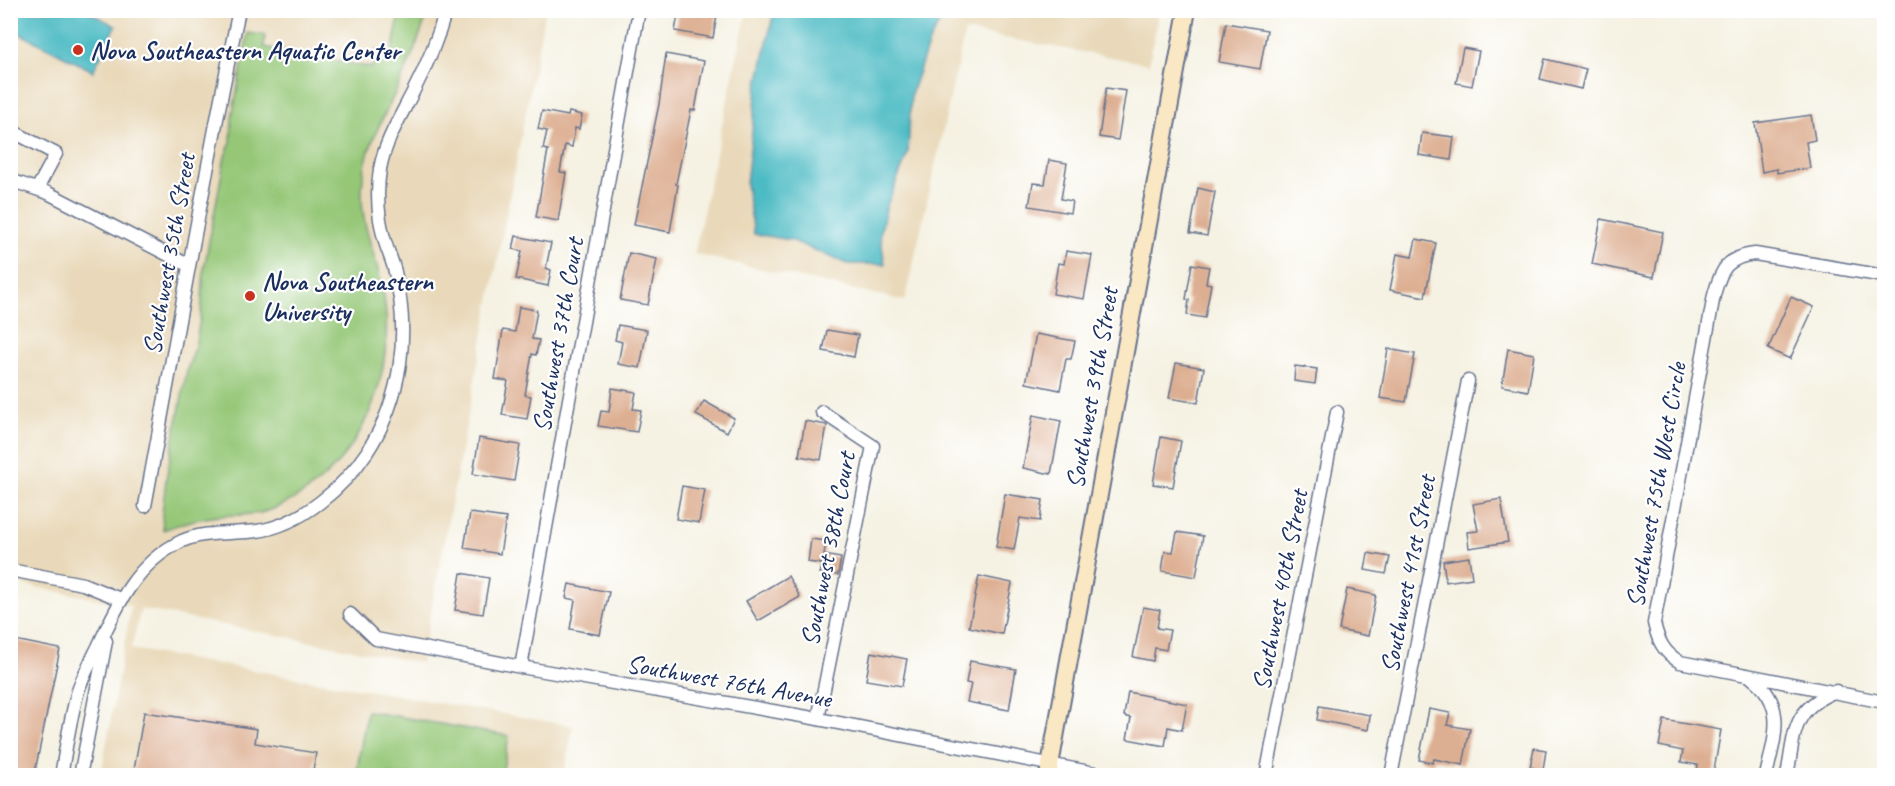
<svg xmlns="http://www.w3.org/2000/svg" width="1895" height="786" viewBox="0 0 1895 786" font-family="Caveat,sans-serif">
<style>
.built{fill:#e9d9ba}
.green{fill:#95c777;stroke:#587b6a;stroke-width:1.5}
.water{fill:#4dbbc4;stroke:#347591;stroke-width:1.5}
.building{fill:#ddaf92}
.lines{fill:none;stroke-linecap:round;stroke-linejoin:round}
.street-casing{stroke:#67738d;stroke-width:15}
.secondary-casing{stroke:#67738d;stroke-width:20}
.street{stroke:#fff;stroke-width:12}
.secondary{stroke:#fae7c3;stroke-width:16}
.poi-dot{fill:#c8321e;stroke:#fff;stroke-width:2}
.labels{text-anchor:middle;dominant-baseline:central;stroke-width:4.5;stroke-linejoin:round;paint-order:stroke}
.poi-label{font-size:26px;font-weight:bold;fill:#1b2f5e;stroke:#fff;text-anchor:start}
.street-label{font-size:26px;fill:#1b2f5e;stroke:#fff}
</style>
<rect width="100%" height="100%" fill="#fff"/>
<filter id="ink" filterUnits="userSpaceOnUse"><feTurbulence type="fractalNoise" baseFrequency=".0167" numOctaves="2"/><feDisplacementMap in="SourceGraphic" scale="12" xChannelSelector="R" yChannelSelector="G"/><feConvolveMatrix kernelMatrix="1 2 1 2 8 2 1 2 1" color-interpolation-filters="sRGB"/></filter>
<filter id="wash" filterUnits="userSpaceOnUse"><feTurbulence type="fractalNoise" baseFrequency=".008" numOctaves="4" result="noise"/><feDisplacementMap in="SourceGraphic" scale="24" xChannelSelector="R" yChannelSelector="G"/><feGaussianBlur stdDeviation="1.35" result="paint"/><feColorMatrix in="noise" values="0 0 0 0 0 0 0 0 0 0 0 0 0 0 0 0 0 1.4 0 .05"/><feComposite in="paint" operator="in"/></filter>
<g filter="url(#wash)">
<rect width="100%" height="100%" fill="#f5f2e3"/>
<!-- built -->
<g class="built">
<path d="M10,11H545L421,663L141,609L131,649L573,726L564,775H101L131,606L11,582Z"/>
<path d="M747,11H1159L1149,64L965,31L905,301L694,254Z"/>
</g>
<!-- green -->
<g class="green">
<path d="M400,11H428C420,37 410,62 398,87C382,120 364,150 362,188C360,223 375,253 382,286C400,371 362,471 278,507C257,517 234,514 211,517C195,519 179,524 163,530L162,514L166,479L187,370L195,348L201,313L204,268L225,156L231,142L232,117L248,33L265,35L264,47L372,68L376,50L392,53Z"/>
<path d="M367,711L509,736L502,775H356Z"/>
</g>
<!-- water -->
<g class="water">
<path d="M10,11H87L116,26L93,71L11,29Z"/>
<path d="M774,11H946L929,42L911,94L908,153L887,205L880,234L885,264H847L791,240L754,234L746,184L757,88Z"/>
</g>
<g id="blocks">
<!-- building -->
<g class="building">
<path d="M679,10H718L713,38L675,31Z"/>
<path d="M1226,23L1267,30L1260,69L1219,62Z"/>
<path d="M1463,48L1479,51L1472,86L1456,83Z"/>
<path d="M666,54L704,61L695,110H691L676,184L678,185L670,232L634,225L659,104Z"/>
<path d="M1545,59L1586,69L1581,89L1540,79Z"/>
<path d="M1106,88L1126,91L1118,140L1099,137Z"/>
<path d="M542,111L568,116L569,112L582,115L579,129L575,128L572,147L565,145L560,172L566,173L558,221L536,217L548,150L543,149L547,131L538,129Z"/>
<path d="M1811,115L1815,140L1806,142L1810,168L1777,173V169L1762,172L1755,123Z"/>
<path d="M1422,133L1454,137L1451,160L1419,155Z"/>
<path d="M1049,160L1067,163L1061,199L1072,201L1070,213L1029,206L1033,183L1045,184Z"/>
<path d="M1198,188L1215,192L1207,236L1190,233Z"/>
<path d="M1601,219L1663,232L1654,277L1592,264Z"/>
<path d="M516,236L551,243L546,268L551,270L548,286L516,279L522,251L513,249Z"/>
<path d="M1416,239L1436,243L1425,297L1390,290L1397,254L1412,257Z"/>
<path d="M1066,251L1092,255L1084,299L1053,294L1058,263L1064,264Z"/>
<path d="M629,253L657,259L648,305L620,300Z"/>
<path d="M1192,264L1209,267L1206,283L1211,284L1205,318L1187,315L1189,300L1186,299Z"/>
<path d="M1791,297L1814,307L1790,359L1768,349Z"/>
<path d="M519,307L537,310L532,339L539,340L536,355L532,354L525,395L531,396L527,419L502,415L508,381L495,379L503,330L515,332Z"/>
<path d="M618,325L647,330L640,368L618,364L622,342L615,340Z"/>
<path d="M827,330L858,335L854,357L823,351Z"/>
<path d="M1036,334L1075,341L1071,359H1066L1060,390L1026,383Z"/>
<path d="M1388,349L1415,354L1406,402L1380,398Z"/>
<path d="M1508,349L1534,354L1528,391L1502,386Z"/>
<path d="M1176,363L1204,368L1198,403L1169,398Z"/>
<path d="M1295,366L1317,369L1315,384L1294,381Z"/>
<path d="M612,388L636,392L633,409L641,410L637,432L598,426L601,411L609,412Z"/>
<path d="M704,401L734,418L727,432L696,415Z"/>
<path d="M1033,415L1061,421L1051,474L1023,468Z"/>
<path d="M805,421L827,425L821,460L799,456Z"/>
<path d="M1161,437L1181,441L1173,487L1153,484Z"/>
<path d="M479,438L520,445L514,481L473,474Z"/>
<path d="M682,486L705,490L699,523L676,519Z"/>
<path d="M1005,494L1043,500L1040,521L1020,518L1014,550L996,547Z"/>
<path d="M1501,499L1508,542L1469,548L1467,532L1478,531L1473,504Z"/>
<path d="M470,513L506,518L500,554L464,548Z"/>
<path d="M1177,532L1203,536L1196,577L1162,571L1165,551L1173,552Z"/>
<path d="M811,539L826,541L824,555L841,558L838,575L820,573L822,564L808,562Z"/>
<path d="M1368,553L1390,557L1386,574L1365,570Z"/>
<path d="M1469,557L1472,578L1446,582L1443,561Z"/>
<path d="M461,573L489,578L483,614L455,610Z"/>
<path d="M788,576L800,597L758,621L746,601Z"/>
<path d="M979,576L1012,583L1002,634L969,627Z"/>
<path d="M569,584L609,592L600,635L570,629L575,600L566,598Z"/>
<path d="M1347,589L1376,595L1368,636L1339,630Z"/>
<path d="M1143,607L1160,610L1157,628L1170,630L1166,650L1155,648L1153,661L1133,657Z"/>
<path d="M10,639L60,649L34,776H10Z"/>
<path d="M871,652L907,659L902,686L866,680Z"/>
<path d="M970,661L1016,669L1009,710L967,702L971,684L966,683Z"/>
<path d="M1128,692L1187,704L1182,730L1168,727L1165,746L1127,739L1131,718L1124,716Z"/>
<path d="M1319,706L1370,715L1368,730L1317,720Z"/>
<path d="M1429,709L1450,713L1447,725L1470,729L1463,765L1434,759L1433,763L1419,760Z"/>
<path d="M144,712L257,729L255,743L316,753L312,776H133Z"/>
<path d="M1664,720L1721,730L1713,776H1696L1698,765L1681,762L1683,751L1659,746Z"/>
<path d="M1534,748L1546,750L1543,770L1530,767Z"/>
</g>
</g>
</g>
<g filter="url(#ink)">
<use href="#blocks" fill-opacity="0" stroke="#67738d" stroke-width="1.5"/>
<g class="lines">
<!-- street casing -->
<g class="street-casing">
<g id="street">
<path d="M10,130L56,154L37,189"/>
<path d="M10,180L48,193L188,265"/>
<path d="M1884,276L1755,254C1727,257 1721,269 1714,295L1654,623C1658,641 1664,653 1680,662L1884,702"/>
<path d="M145,506C176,341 204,175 239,10"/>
<path d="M10,570L83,584L120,599"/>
<path d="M350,614L376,639L521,667L813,718L1110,776"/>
<path d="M521,667L639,10"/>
<path d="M1752,678C1788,705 1774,739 1766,776"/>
<path d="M818,719L873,446L822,412"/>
<path d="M61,776C66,748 70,718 78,691C83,676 91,661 98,647C117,605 137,562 182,541C205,531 233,534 257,531C301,525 344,487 367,452C402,398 410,333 395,272C393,263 389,254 386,245C378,220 376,195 380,169C385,141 401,116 414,90C427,65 438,38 446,10"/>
<path d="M80,776L106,641"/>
<path d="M1266,776L1337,412"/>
<path d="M1391,776L1468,381"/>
<path d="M1787,776C1795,734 1791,709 1836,691"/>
</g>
</g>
<!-- secondary casing -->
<g class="secondary-casing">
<path id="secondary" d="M1048,776L1187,10"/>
</g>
<!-- street -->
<use href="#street" class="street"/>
<!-- secondary -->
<use href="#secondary" class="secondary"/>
</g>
</g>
<!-- markers -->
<g class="poi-dot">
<circle cx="78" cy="50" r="6"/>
<circle cx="250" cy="296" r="6"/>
</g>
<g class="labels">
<!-- poi labels -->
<g class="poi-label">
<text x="90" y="50">Nova Southeastern Aquatic Center</text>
<text x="262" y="281">Nova Southeastern<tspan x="262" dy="30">University</tspan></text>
</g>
<!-- street labels -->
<g class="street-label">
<text transform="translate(169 254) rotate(-80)">Southwest 35th Street</text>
<text transform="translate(558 335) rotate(-80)">Southwest 37th Court</text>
<text transform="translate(1092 388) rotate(-80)">Southwest 39th Street</text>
<text transform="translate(1656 485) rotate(-80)">Southwest 75th West Circle</text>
<text transform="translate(828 549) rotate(-79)">Southwest 38th Court</text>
<text transform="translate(1408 574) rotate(-79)">Southwest 41st Street</text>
<text transform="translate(1280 590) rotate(-79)">Southwest 40th Street</text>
<text transform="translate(729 681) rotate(10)">Southwest 76th Avenue</text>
</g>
</g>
<!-- margin -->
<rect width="1895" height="786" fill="none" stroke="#fff" stroke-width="36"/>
</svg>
